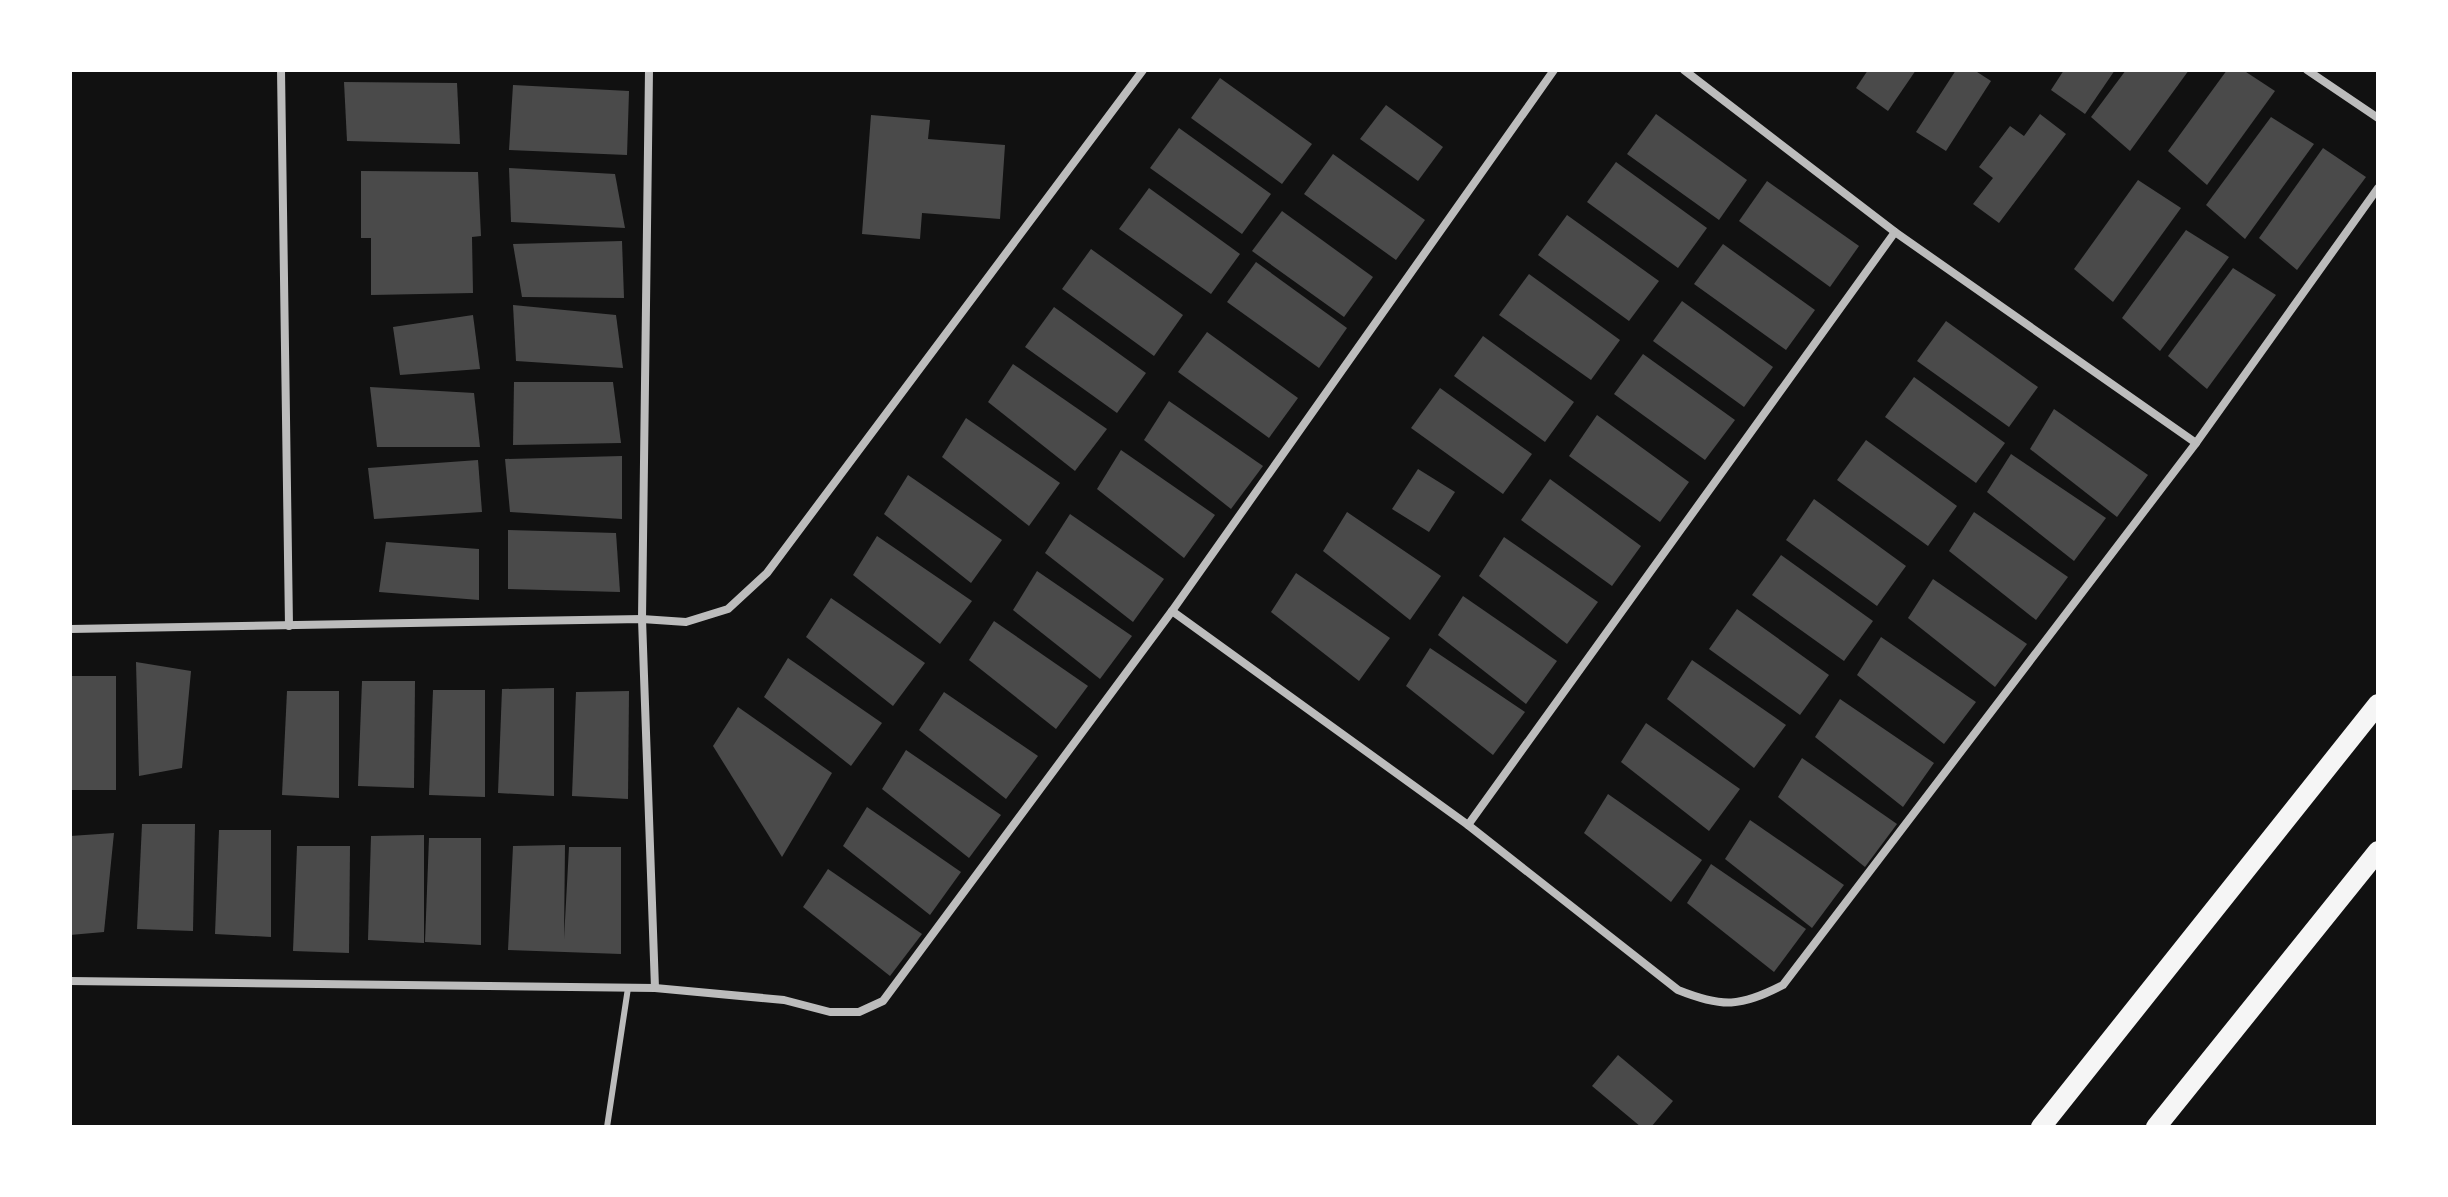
<svg xmlns="http://www.w3.org/2000/svg" width="2448" height="1197" viewBox="0 0 2448 1197" font-family="Barlow,sans-serif">
<style>
.building{fill:#4a4a4a}
.lines{fill:none;stroke-linecap:round;stroke-linejoin:round}
.service{stroke:#bcbcbc;stroke-width:6}
.minor{stroke:#bcbcbc;stroke-width:8}
.primary{stroke:#f5f5f5;stroke-width:20}
</style>
<rect width="100%" height="100%" fill="#111"/>
<!-- building -->
<g class="building">
<path d="M1868,70H1916L1888,111L1856,88Z"/>
<path d="M1956,70H1974L1991,81L1946,151L1916,132Z"/>
<path d="M2064,70H2115L2085,114L2051,90Z"/>
<path d="M2126,70H2189L2130,151L2091,117Z"/>
<path d="M2227,70H2243L2275,91L2207,185L2168,151Z"/>
<path d="M1220,78L1312,144L1282,184L1191,118Z"/>
<path d="M344,82L457,83L460,144L347,141Z"/>
<path d="M513,85L629,91L627,155L509,150Z"/>
<path d="M1386,105L1443,147L1418,181L1360,139Z"/>
<path d="M1656,114L1747,180L1719,220L1627,154Z"/>
<path d="M2040,114L2066,134L1999,223L1973,204L1993,178L1979,167L2010,126L2024,136Z"/>
<path d="M871,115L930,120L928,139L1005,145L1000,219L922,213L920,239L862,234Z"/>
<path d="M2271,117L2314,144L2245,239L2206,205Z"/>
<path d="M1179,128L1271,194L1242,234L1150,168Z"/>
<path d="M2323,148L2366,177L2297,270L2259,238Z"/>
<path d="M1333,154L1425,220L1396,260L1304,194Z"/>
<path d="M1616,162L1707,228L1678,268L1587,202Z"/>
<path d="M509,168L615,174L625,228L511,222Z"/>
<path d="M361,171L478,172L481,236L472,237L473,293L371,295V238H361Z"/>
<path d="M2138,180L2181,208L2113,302L2074,269Z"/>
<path d="M1767,181L1859,246L1830,287L1739,221Z"/>
<path d="M1149,188L1240,254L1211,294L1119,229Z"/>
<path d="M1282,211L1373,277L1344,317L1252,251Z"/>
<path d="M1567,215L1659,281L1629,321L1538,255Z"/>
<path d="M2186,230L2229,257L2160,351L2122,318Z"/>
<path d="M622,241L624,298L522,297L513,244Z"/>
<path d="M1723,244L1815,310L1786,350L1694,284Z"/>
<path d="M1091,249L1183,315L1154,356L1062,289Z"/>
<path d="M1256,262L1347,328L1319,368L1227,302Z"/>
<path d="M2233,268L2276,295L2207,389L2168,356Z"/>
<path d="M1529,274L1620,340L1591,380L1499,315Z"/>
<path d="M1682,301L1773,367L1744,407L1653,341Z"/>
<path d="M513,305L616,315L623,368L516,361Z"/>
<path d="M1054,307L1146,373L1117,413L1025,347Z"/>
<path d="M473,315L480,369L400,375L393,327Z"/>
<path d="M1946,321L2038,387L2009,427L1917,361Z"/>
<path d="M1207,332L1298,398L1269,438L1178,372Z"/>
<path d="M1483,336L1574,402L1545,442L1454,376Z"/>
<path d="M1643,354L1735,420L1705,460L1614,394Z"/>
<path d="M1013,364L1107,429L1075,471L988,402Z"/>
<path d="M1914,377L2005,443L1976,483L1885,417Z"/>
<path d="M514,382H613L621,443L513,445Z"/>
<path d="M370,387L474,393L480,447H377Z"/>
<path d="M1440,388L1532,454L1503,494L1411,428Z"/>
<path d="M1169,401L1263,466L1231,509L1144,440Z"/>
<path d="M2054,409L2148,475L2117,517L2030,449Z"/>
<path d="M1597,415L1689,482L1660,522L1569,456Z"/>
<path d="M966,418L1060,483L1029,526L942,457Z"/>
<path d="M1866,440L1957,506L1928,546L1837,480Z"/>
<path d="M1121,450L1215,515L1184,558L1097,489Z"/>
<path d="M2011,454L2106,518L2074,561L1987,492Z"/>
<path d="M622,456V519L510,512L505,459Z"/>
<path d="M478,460L482,512L374,519L368,468Z"/>
<path d="M1418,469L1455,492L1429,532L1392,509Z"/>
<path d="M908,475L1002,540L971,583L884,514Z"/>
<path d="M1550,479L1641,546L1612,586L1521,520Z"/>
<path d="M1814,499L1906,566L1877,606L1786,540Z"/>
<path d="M1347,512L1441,576L1410,620L1323,551Z"/>
<path d="M1974,512L2068,577L2036,620L1949,551Z"/>
<path d="M1070,514L1164,579L1133,622L1045,553Z"/>
<path d="M508,530L616,533L620,592L508,589Z"/>
<path d="M877,536L972,601L940,644L853,575Z"/>
<path d="M1504,537L1598,602L1567,644L1479,576Z"/>
<path d="M386,542L479,549V600L379,592Z"/>
<path d="M1781,555L1873,621L1844,661L1752,595Z"/>
<path d="M1037,571L1132,636L1100,679L1013,610Z"/>
<path d="M1296,573L1390,638L1359,681L1271,612Z"/>
<path d="M1933,579L2027,644L1995,687L1908,618Z"/>
<path d="M1463,596L1557,661L1526,704L1438,635Z"/>
<path d="M831,598L925,663L893,706L806,637Z"/>
<path d="M1737,609L1829,675L1800,715L1709,649Z"/>
<path d="M994,621L1088,686L1056,729L969,660Z"/>
<path d="M1881,637L1976,702L1944,744L1857,675Z"/>
<path d="M1430,648L1525,712L1493,755L1406,686Z"/>
<path d="M788,658L882,723L851,766L764,697Z"/>
<path d="M1692,660L1786,725L1754,768L1667,699Z"/>
<path d="M136,662L191,671L182,768L139,776Z"/>
<rect x="70" y="676" width="46" height="114"/>
<path d="M362,681H415L414,788L358,786Z"/>
<path d="M554,688V796L498,793L502,689Z"/>
<path d="M433,690H485V797L429,795Z"/>
<path d="M287,691H339V798L282,795Z"/>
<path d="M629,691L628,799L572,796L576,692Z"/>
<path d="M944,692L1038,756L1006,799L919,730Z"/>
<path d="M1840,699L1934,763L1903,807L1815,737Z"/>
<path d="M738,707L832,773L782,857L713,746Z"/>
<path d="M1646,723L1740,789L1709,831L1621,762Z"/>
<path d="M906,750L1001,815L969,858L882,789Z"/>
<path d="M1802,758L1897,824L1865,867L1778,797Z"/>
<path d="M1608,794L1702,860L1671,902L1584,833Z"/>
<path d="M867,807L961,872L930,915L843,846Z"/>
<path d="M1750,820L1844,885L1812,928L1725,859Z"/>
<path d="M142,824H195L193,931L137,929Z"/>
<path d="M219,830H271V937L215,934Z"/>
<path d="M114,833L104,932L70,935V836Z"/>
<path d="M424,835V943L368,940L371,836Z"/>
<path d="M429,838H481V945L425,942Z"/>
<path d="M565,845L564,939L569,847H621V954L508,950L513,846Z"/>
<path d="M297,846H350L349,953L293,951Z"/>
<path d="M1711,864L1806,929L1774,972L1687,903Z"/>
<path d="M828,869L922,934L890,976L803,907Z"/>
<path d="M1618,1055L1673,1101L1651,1127H1641L1592,1086Z"/>
</g>
<g class="lines">
<!-- service -->
<path class="service" d="M607,1127L628,988"/>
<!-- minor -->
<g class="minor">
<path d="M281,70L289,626"/>
<path d="M649,70L642,619L655,988"/>
<path d="M1684,70L1895,232L2196,443"/>
<path d="M2307,70L2378,118"/>
<path d="M1172,611L1468,825L1678,990C1723,1008 1740,1007 1783,985L2196,443L2378,188"/>
<path d="M70,629L642,619L686,622L728,609L767,573L1143,70"/>
<path d="M1468,825L1895,232"/>
<path d="M70,981L655,988L784,1000L830,1012H859L883,1001L1172,611L1554,70"/>
</g>
<!-- primary -->
<g class="primary">
<path d="M2041,1127L2378,704"/>
<path d="M2156,1127L2378,851"/>
</g>
</g>
<!-- border -->
<rect width="2448" height="1197" fill="none" stroke="#ffffff" stroke-width="144"/>
</svg>
